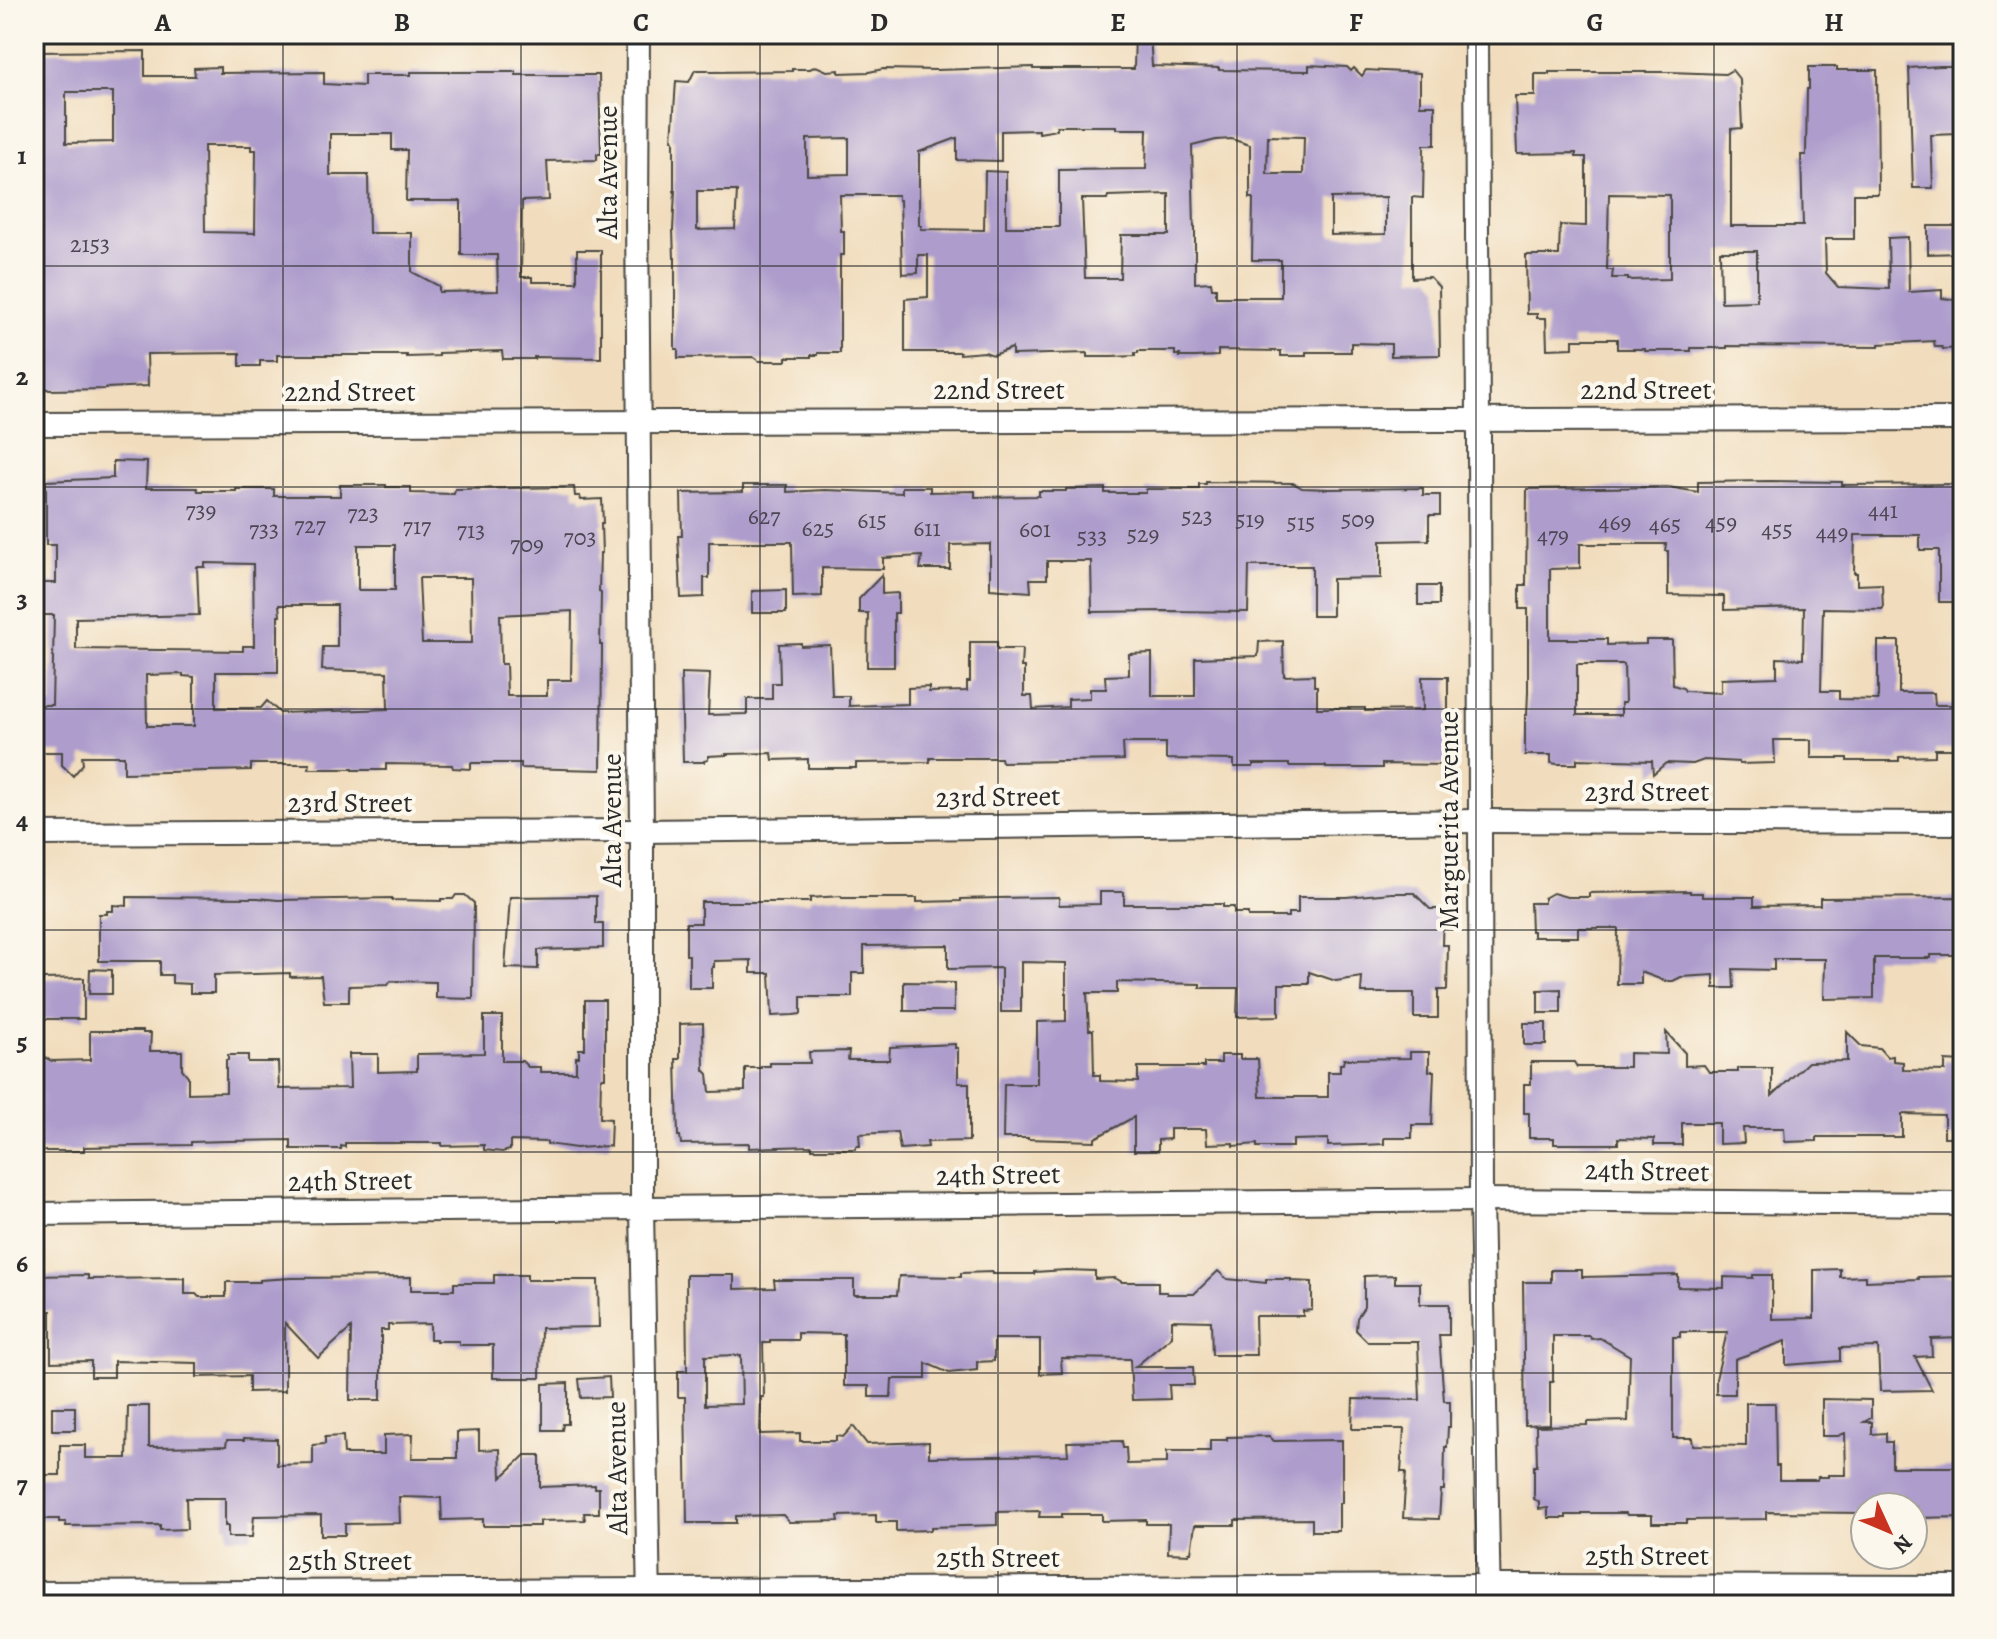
<svg xmlns="http://www.w3.org/2000/svg" width="1997" height="1639" viewBox="0 0 1997 1639" font-family="Alegreya,serif">
<style>
.building{fill:#ad9ccc;fill-rule:evenodd}
.lines{fill:none;stroke-linecap:round;stroke-linejoin:round}
.minor-casing{stroke:#494641;stroke-width:26}
.minor{stroke:#fff;stroke-width:22}
.grid{fill:none;stroke:#2b2b2b;stroke-width:2;stroke-opacity:0.55}
.labels{text-anchor:middle;dominant-baseline:central;stroke-width:8;stroke-linejoin:round;paint-order:stroke}
.number-label{font-size:24px;fill:#4c4753}
.street-label{font-size:28px;fill:#2b2b2b;stroke:#fbf7ec}
.neatline{fill:none;stroke:#2b2b2b;stroke-width:3}
.grid-label{font-size:26px;text-anchor:middle;font-weight:bold;fill:#2b2b2b}
</style>
<rect width="100%" height="100%" fill="#fbf7ec"/>
<filter id="ink" filterUnits="userSpaceOnUse"><feTurbulence type="fractalNoise" baseFrequency=".0125" numOctaves="2"/><feDisplacementMap in="SourceGraphic" scale="16" xChannelSelector="R" yChannelSelector="G"/><feConvolveMatrix kernelMatrix="1 2 1 2 8 2 1 2 1" color-interpolation-filters="sRGB"/></filter>
<filter id="wash" filterUnits="userSpaceOnUse"><feTurbulence type="fractalNoise" baseFrequency=".006" numOctaves="4" result="noise"/><feDisplacementMap in="SourceGraphic" scale="32" xChannelSelector="R" yChannelSelector="G"/><feGaussianBlur stdDeviation="1.8" result="paint"/><feColorMatrix in="noise" values="0 0 0 0 0 0 0 0 0 0 0 0 0 0 0 0 0 1.4 0 .05"/><feComposite in="paint" operator="in"/></filter>
<g filter="url(#wash)">
<rect width="100%" height="100%" fill="#f1ddbd"/>
<g id="blocks">
<!-- building -->
<g class="building">
<path d="M1135,34H1150L1152,66L1219,68V70L1309,71V65L1347,67L1351,71L1354,68L1362,76L1366,70L1420,73V105H1435V145H1424L1423,198L1412,197V278L1430,277L1439,287L1440,355L1391,356V344L1351,343V352H1306V356H1281V351L1218,350V356L1195,357H1179L1180,355H1175V351H1138V353H1135V356L1111,357H1087V353L1012,355V348L993,355L985,352L960,354V352H905V299L928,297V255H918V273L902,274L900,200H898V195H840L841,231H844V255H840V353H818V355H811V357H786V361H759L753,357L678,358V349H675V258H674L673,230L675,191H674V140H672L676,81L689,82L695,70H708L711,72L792,71V69H810L816,66L827,71L839,70V73L869,72L883,69L936,70L1033,67V69H1134ZM1057,126H1117V129H1147L1146,169L1059,170V227H1006V172L985,171L984,230L921,229V225H919V152L957,138V160L1001,161V131L1039,130V133L1057,130ZM1268,136L1304,137L1303,174H1267ZM849,138V174L807,175V139ZM1231,139L1250,145V198H1253L1252,260H1281V297H1216V288H1212L1211,282L1195,283V227H1194L1192,146L1216,140ZM697,191H737L735,229L697,230ZM1169,194V235H1121L1120,278H1085L1082,199H1107L1108,196ZM1386,197V234L1331,235V198Z"/>
<path d="M145,51V76H195L194,68L220,67V73L324,72V84L364,86V75H411V72H516V75H599L601,154H597V160L547,161L549,200L522,201L521,277H532V282H577V250H601V358L534,357V359H503L502,351L439,353V356L407,357V355H277V361H260V366H240V353L147,354L148,386L106,388V389L49,390L41,386L34,378V52ZM66,92H113V142L66,143ZM330,134H392V150H407L406,201H461V255H497L498,291L439,292V286L412,272V233H369L368,175H330ZM204,146H251V150H256L255,233L205,232Z"/>
<path d="M1940,66H1959V134L1931,135L1933,188H1913L1909,68Z"/>
<path d="M1809,67H1837V70H1877L1878,194H1854V239H1825L1826,273L1838,287L1889,289L1888,238L1908,237L1909,292L1942,290V298L1961,300L1963,348L1943,349L1942,347H1935L1934,341L1879,344V347L1727,346V348H1691V351H1645V349H1617V339H1573V348L1547,349L1546,318H1537V314H1527L1526,255H1559L1560,225L1586,226V157H1576V153L1517,154L1515,96H1535V74H1549V72H1669L1725,74L1732,70L1740,80L1742,128L1731,129V226H1803L1801,155H1806L1807,89H1809ZM1609,194L1670,195V279L1628,280V278H1612L1613,270H1607ZM1720,251H1757V301L1721,302Z"/>
<path d="M1928,226H1961V253L1928,254Z"/>
<path d="M113,461L147,462L146,488H197L198,491H236V489H274V496H340V485H386V487H411V493L454,494L455,489L574,487L575,496H580L581,500L602,499L603,524H601L602,553H600L599,592L601,593L600,645H602L601,770L521,768V763H471V769L453,768L452,765L386,764V770H353V769H309L310,764H251V770L124,773V756H82L83,764L73,776L62,765V752H34V705H52L54,615H34V583H56V545H46V481L113,478ZM358,545H395V590H358ZM205,563L253,564L254,646H243V651L76,649V618L199,615L197,567H205ZM419,578H471L472,643H422ZM279,605H337V647H323L322,670L387,672L388,709L280,713L267,701L261,708H216V672H278V616H280ZM572,611L571,680H547V696H507L506,664H501L500,615ZM183,674V676L194,677V726H147L146,675Z"/>
<path d="M1770,481L1842,482V485L1960,484V577H1963V602H1939V550H1920V535H1855L1854,573H1857V585L1882,584L1883,609L1823,608L1821,691H1839V699L1878,700V641H1899V693H1934L1935,705H1960V736H1954V749H1935V756L1899,757V761H1847V758H1811V740H1774L1775,763L1739,764V762L1704,760L1693,764L1666,763L1653,774L1652,761L1577,759V764H1557L1551,763V755H1525V715H1527L1528,692V609H1520V585H1526L1527,489L1668,487L1698,492V482ZM1580,544H1666L1665,551H1668V595L1724,596V610L1804,608L1803,659L1777,658V677L1721,679V693L1685,691L1683,688L1673,685L1672,640H1646V644L1607,645V639H1550V569L1580,568ZM1577,664H1624L1625,703H1621V715H1577Z"/>
<path d="M1206,482L1293,483L1302,488L1328,489L1423,488V495H1440V515H1429V540L1381,541V578L1332,579V616H1312V566H1249L1248,612L1165,611L1092,612L1091,561H1047V579H1030L1031,592L990,589V544L950,545V569H920L922,556L883,558V569L822,568V596L793,597L792,542H709V578H704V597L681,598L678,536H682L681,493L743,492V485H787V492L825,490L902,493V487H930V492L975,491V497L1039,496V491H1066V489L1105,488V493H1146V489H1199V484H1206Z"/>
<path d="M882,575V594L898,593V613H894V667H867L868,613H859V599Z"/>
<rect x="1418" y="586" width="21" height="19"/>
<path d="M786,590V613H752V591Z"/>
<path d="M1283,641L1284,676L1314,675V686H1317V708H1365V711L1423,710L1422,677H1448V750H1446V765L1382,764V768H1326V766H1289V764H1253V767H1234V760L1166,759V743H1123L1124,760L1002,762L1001,758H930V762L856,763V768H808V759L773,760L772,753L726,754V755L708,756V760L704,761V762H683L681,673L710,674L708,715L747,714V699H772V683H780L779,644L801,643V646L830,645L832,696H849V706L908,704V688L929,687V692L967,691V682H970V642H997V649H1022L1021,667H1024V696H1032L1033,709L1068,707V699L1090,698V689H1106L1105,676L1129,675V654L1152,653V696H1195V658L1258,656L1259,642Z"/>
<path d="M1690,891V893H1702V897H1754V906L1820,905V898L1963,897V955H1930V958H1874V998L1824,999L1825,959H1774V970L1733,969L1734,988H1714V975L1681,977L1673,981H1665L1641,972V984H1617L1618,928H1578V937H1533V931H1531L1530,903H1544V898L1553,893L1567,897H1589V893Z"/>
<path d="M1100,892H1124V904H1223V907H1234V913H1248V917H1288V913H1298V897H1346L1392,893H1414L1430,909H1439V912L1443,911L1442,945H1448L1447,990H1438V1018H1414V993H1361L1362,977L1336,981L1309,972V984H1279V1016L1237,1017L1238,988H1200V984L1117,982V993H1087L1089,1030H1093L1094,1075H1100V1081L1138,1082V1067H1204V1063H1221V1055H1240V1059H1258L1260,1097H1328V1072H1340V1064H1343L1344,1059L1410,1058V1052H1429V1071H1434L1432,1125H1412V1138H1384V1144L1363,1145L1328,1146V1139L1293,1140V1147H1257V1144L1233,1146V1143L1207,1144L1206,1129H1170V1139L1158,1140V1151H1134V1117L1095,1138V1141L1028,1139V1138H1003L1004,1084H1037V1022L1066,1021V963L1021,962V1012H1001V968L948,969V945L864,946V973H852V997H801V1014L793,1015L772,1016L770,973H751V960L714,961V967H712V988H689V955H686V923H701V902H810V898L841,896L842,898H917V902L961,901V899L998,898L1059,897V905L1100,904Z"/>
<path d="M456,895H465L474,903L473,999L436,998V982L391,981L388,985L349,986V1002H324L321,976L290,977V973L214,975V993H190V984L172,983V975H160V961H99V914H107V911H113V905L127,906V897L258,898L278,900L392,898V900L441,901V899H453Z"/>
<path d="M596,896V924H603V948L538,950V969L505,968L510,897Z"/>
<path d="M90,969L112,970V994H89Z"/>
<path d="M84,978V1019H34V981H43V979Z"/>
<path d="M904,982L954,983V1011H904Z"/>
<path d="M1561,989V1013H1538V990Z"/>
<path d="M585,1000H605V1078H601L600,1118L611,1119L610,1146L576,1148L547,1144V1142L510,1141V1150L502,1152L484,1150V1145L442,1146V1143H345V1147L341,1146V1149H291V1140L228,1141L191,1142V1145L84,1147V1151H37V1132H34V1064L39,1059L46,1058L52,1061L90,1060V1031H143V1033H151L150,1051H182V1069L188,1076V1093L226,1092V1060H228V1055H248V1062H278L279,1089L350,1088L349,1054H378V1072L417,1071V1054L484,1053V1016H502V1061H522L528,1067H540V1072H576V1057H579V1049H585Z"/>
<path d="M703,1023L704,1070L708,1074L710,1092L745,1091V1068H761V1066H770V1063H810L809,1052L849,1051L848,1060H889L890,1047L955,1044V1048H958V1083H969V1141L927,1142L928,1147L900,1149L897,1132L859,1134L860,1146H856V1149H812V1146L749,1148V1143L681,1144L680,1136H678L676,1059H680V1024Z"/>
<rect x="1524" y="1023" width="22" height="22"/>
<path d="M1666,1032L1685,1053V1066L1704,1065L1709,1072H1738V1068H1772V1096L1808,1062L1847,1061V1032L1861,1046L1879,1048L1887,1057L1893,1056V1061L1903,1062V1070L1945,1071V1061L1963,1062V1137H1944V1115L1902,1114V1137H1817V1141L1785,1142L1784,1128H1743L1744,1143L1719,1144V1123H1682V1145H1654V1139L1618,1138V1144H1554V1138H1529V1113H1524V1084H1531V1062H1574L1577,1067H1629V1053L1667,1054Z"/>
<path d="M1840,1269V1277L1865,1276V1281L1919,1279L1918,1277L1963,1276V1338L1931,1339L1932,1356L1915,1357L1932,1390L1880,1391L1878,1347L1840,1348V1361L1786,1365V1341L1735,1359V1394H1716V1379L1727,1332H1680V1337H1673V1438H1692L1693,1445L1746,1446V1403H1775L1776,1466H1779V1480H1817L1818,1477H1828V1475H1846L1845,1433L1838,1436H1822V1399L1871,1400V1418L1864,1422H1872V1434L1886,1433V1442H1892V1467H1963V1517L1916,1518V1507H1865V1513L1766,1512V1519L1687,1520V1523H1652V1515H1627L1626,1513H1582V1515H1566V1518H1548V1508L1539,1509V1502L1534,1499V1466H1537L1536,1426L1587,1425V1422L1628,1421L1630,1356L1600,1338L1591,1339L1590,1336H1553V1382H1550V1424L1525,1425L1523,1282H1551V1270H1582V1277L1678,1275V1287L1724,1288V1277L1753,1278V1275H1772V1319L1814,1318V1270Z"/>
<path d="M1067,1270L1095,1271V1279L1115,1278L1122,1282H1158V1292H1167V1294H1194L1218,1271L1227,1279L1266,1283V1279H1291V1281L1312,1282V1310L1303,1311V1316H1255L1256,1355H1212L1211,1321L1172,1320V1336L1135,1367H1193L1194,1385H1169L1170,1399L1132,1400L1130,1359L1061,1358L1062,1373L1040,1374V1339H994V1361L977,1362V1370L949,1373L926,1363V1379H892L891,1397H869V1386H844V1334L798,1333V1340H770V1343H763L764,1397H761L760,1434L800,1433V1441H836V1436L843,1437L853,1426L867,1444L929,1442V1457L1068,1455L1067,1442L1122,1441L1123,1448H1126L1127,1464L1167,1463V1451H1210V1440H1227V1437L1269,1436L1274,1441L1342,1440V1503H1339V1531H1312V1519L1235,1520V1525H1195L1191,1552H1189V1554L1168,1553L1169,1524H1146V1520L1102,1521V1514H1062V1517H1039L1040,1511L997,1512V1525L931,1527V1530L896,1531V1522H876V1515L838,1516L839,1521L789,1522L783,1515L736,1516V1523H687L685,1397H678V1371H687L686,1275H734V1289L775,1288L774,1280H854V1295H897L899,1276L961,1277V1273L993,1272V1274H1034V1272ZM741,1355L742,1404L705,1405V1356Z"/>
<path d="M88,1275V1279L185,1278V1294H196L199,1297H226V1282H260V1280L291,1278L411,1277V1290H454V1283H494V1275H527V1280H598L599,1327L541,1328L540,1378H493V1345H459V1341H436V1339H430V1324L388,1325V1330H381V1400H350L351,1328L318,1358L285,1323V1391L249,1392V1376L197,1377V1363L114,1361V1377H91V1361L51,1362V1311H34V1276Z"/>
<path d="M1395,1275V1283H1420V1304H1449V1335H1439L1444,1401H1450V1427H1448L1447,1447H1445L1444,1490H1441L1439,1519L1403,1518L1406,1472H1401L1404,1429H1352L1353,1399L1420,1400L1418,1342H1368L1356,1330L1357,1318L1364,1307V1276Z"/>
<path d="M609,1377L610,1397L581,1398L579,1379Z"/>
<path d="M568,1383V1424H563L562,1430H543V1384Z"/>
<path d="M128,1406H149V1447L226,1446L227,1440H244V1438L277,1439V1465L313,1464V1445L325,1444V1437L343,1436L344,1454H384V1435L413,1434L412,1458H457V1432L479,1431V1450L500,1449L501,1478L525,1455H540V1487L595,1485V1488H599V1513H584L585,1520L540,1521V1526H483V1519L442,1520L441,1498L399,1497L400,1523L345,1524V1535H321V1515L254,1516L252,1537H228V1526H225V1498H186L187,1529L160,1530V1525L66,1526V1522H59V1519H38V1475H60V1445H85V1458H127Z"/>
<rect x="52" y="1407" width="23" height="23"/>
</g>
</g>
</g>
<g filter="url(#ink)">
<use href="#blocks" fill-opacity="0" stroke="#494641" stroke-width="2"/>
<g class="lines">
<!-- minor casing -->
<g class="minor-casing">
<g id="minor">
<path d="M638,34L637,215L642,831V1208L649,1605"/>
<path d="M1476,34L1478,421L1479,435L1481,1200L1489,1605"/>
<path d="M34,424C677,419 1320,422 1963,419"/>
<path d="M34,834L642,831L1479,821L1963,823"/>
<path d="M34,1214L1481,1200L1963,1204"/>
<path d="M34,1593L1489,1586L1963,1587"/>
</g>
</g>
<!-- minor -->
<use href="#minor" class="minor"/>
</g>
</g>
<!-- grid -->
<path class="grid" d="M283,34V1605M521,34V1605M760,34V1605M998,34V1605M1237,34V1605M1476,34V1605M1714,34V1605M34,266H1963M34,487H1963M34,709H1963M34,930H1963M34,1152H1963M34,1373H1963"/>
<g class="labels">
<!-- number labels -->
<g class="number-label">
<text x="90" y="244">2153</text>
<text x="201" y="510">739</text>
<text x="1883" y="510">441</text>
<text x="363" y="513">723</text>
<text x="764" y="516">627</text>
<text x="1197" y="516">523</text>
<text x="1250" y="519">519</text>
<text x="1358" y="519">509</text>
<text x="872" y="520">615</text>
<text x="1301" y="522">515</text>
<text x="1615" y="522">469</text>
<text x="1721" y="522">459</text>
<text x="1665" y="524">465</text>
<text x="310" y="525">727</text>
<text x="417" y="526">717</text>
<text x="818" y="528">625</text>
<text x="927" y="528">611</text>
<text x="264" y="529">733</text>
<text x="1035" y="529">601</text>
<text x="1777" y="529">455</text>
<text x="471" y="530">713</text>
<text x="1832" y="532">449</text>
<text x="1143" y="534">529</text>
<text x="1553" y="535">479</text>
<text x="1092" y="536">533</text>
<text x="580" y="537">703</text>
<text x="527" y="544">709</text>
</g>
<!-- street labels -->
<g class="street-label">
<text transform="translate(608 172) rotate(-90)">Alta Avenue</text>
<text x="999" y="390">22nd Street</text>
<text x="1646" y="390">22nd Street</text>
<text x="350" y="392">22nd Street</text>
<text x="1647" y="792">23rd Street</text>
<text transform="translate(998 797) rotate(-1)">23rd Street</text>
<text x="350" y="803">23rd Street</text>
<text transform="translate(612 820) rotate(-90)">Alta Avenue</text>
<text transform="translate(1449 820) rotate(-90)">Marguerita Avenue</text>
<text transform="translate(1647 1171) rotate(1)">24th Street</text>
<text transform="translate(998 1175) rotate(-1)">24th Street</text>
<text transform="translate(350 1181) rotate(-1)">24th Street</text>
<text transform="translate(617 1468) rotate(-91)">Alta Avenue</text>
<text x="1647" y="1556">25th Street</text>
<text x="998" y="1558">25th Street</text>
<text x="350" y="1561">25th Street</text>
</g>
</g>
<!-- margin -->
<rect width="1997" height="1639" fill="none" stroke="#fbf7ec" stroke-width="88"/>
<!-- north arrow -->
<g transform="translate(1889 1531) rotate(134)"><circle r="38" fill="#fbf7ec" stroke="#a8a59f" stroke-width="2"/>
<path d="M0-6L14 30L0 20L-14 30Z" fill="#c8321e"/>
<text y="-12" font-size="22" font-weight="bold" text-anchor="middle" fill="#2b2b2b">N</text>
</g>
<rect x="44" y="44" width="1909" height="1551" class="neatline"/>
<g class="grid-label">
<text x="163" y="31">A</text>
<text x="402" y="31">B</text>
<text x="641" y="31">C</text>
<text x="879" y="31">D</text>
<text x="1118" y="31">E</text>
<text x="1356" y="31">F</text>
<text x="1595" y="31">G</text>
<text x="1834" y="31">H</text>
<text x="22" y="164">1</text>
<text x="22" y="385">2</text>
<text x="22" y="607">3</text>
<text x="22" y="829">4</text>
<text x="22" y="1050">5</text>
<text x="22" y="1272">6</text>
<text x="22" y="1493">7</text>
</g>
</svg>
